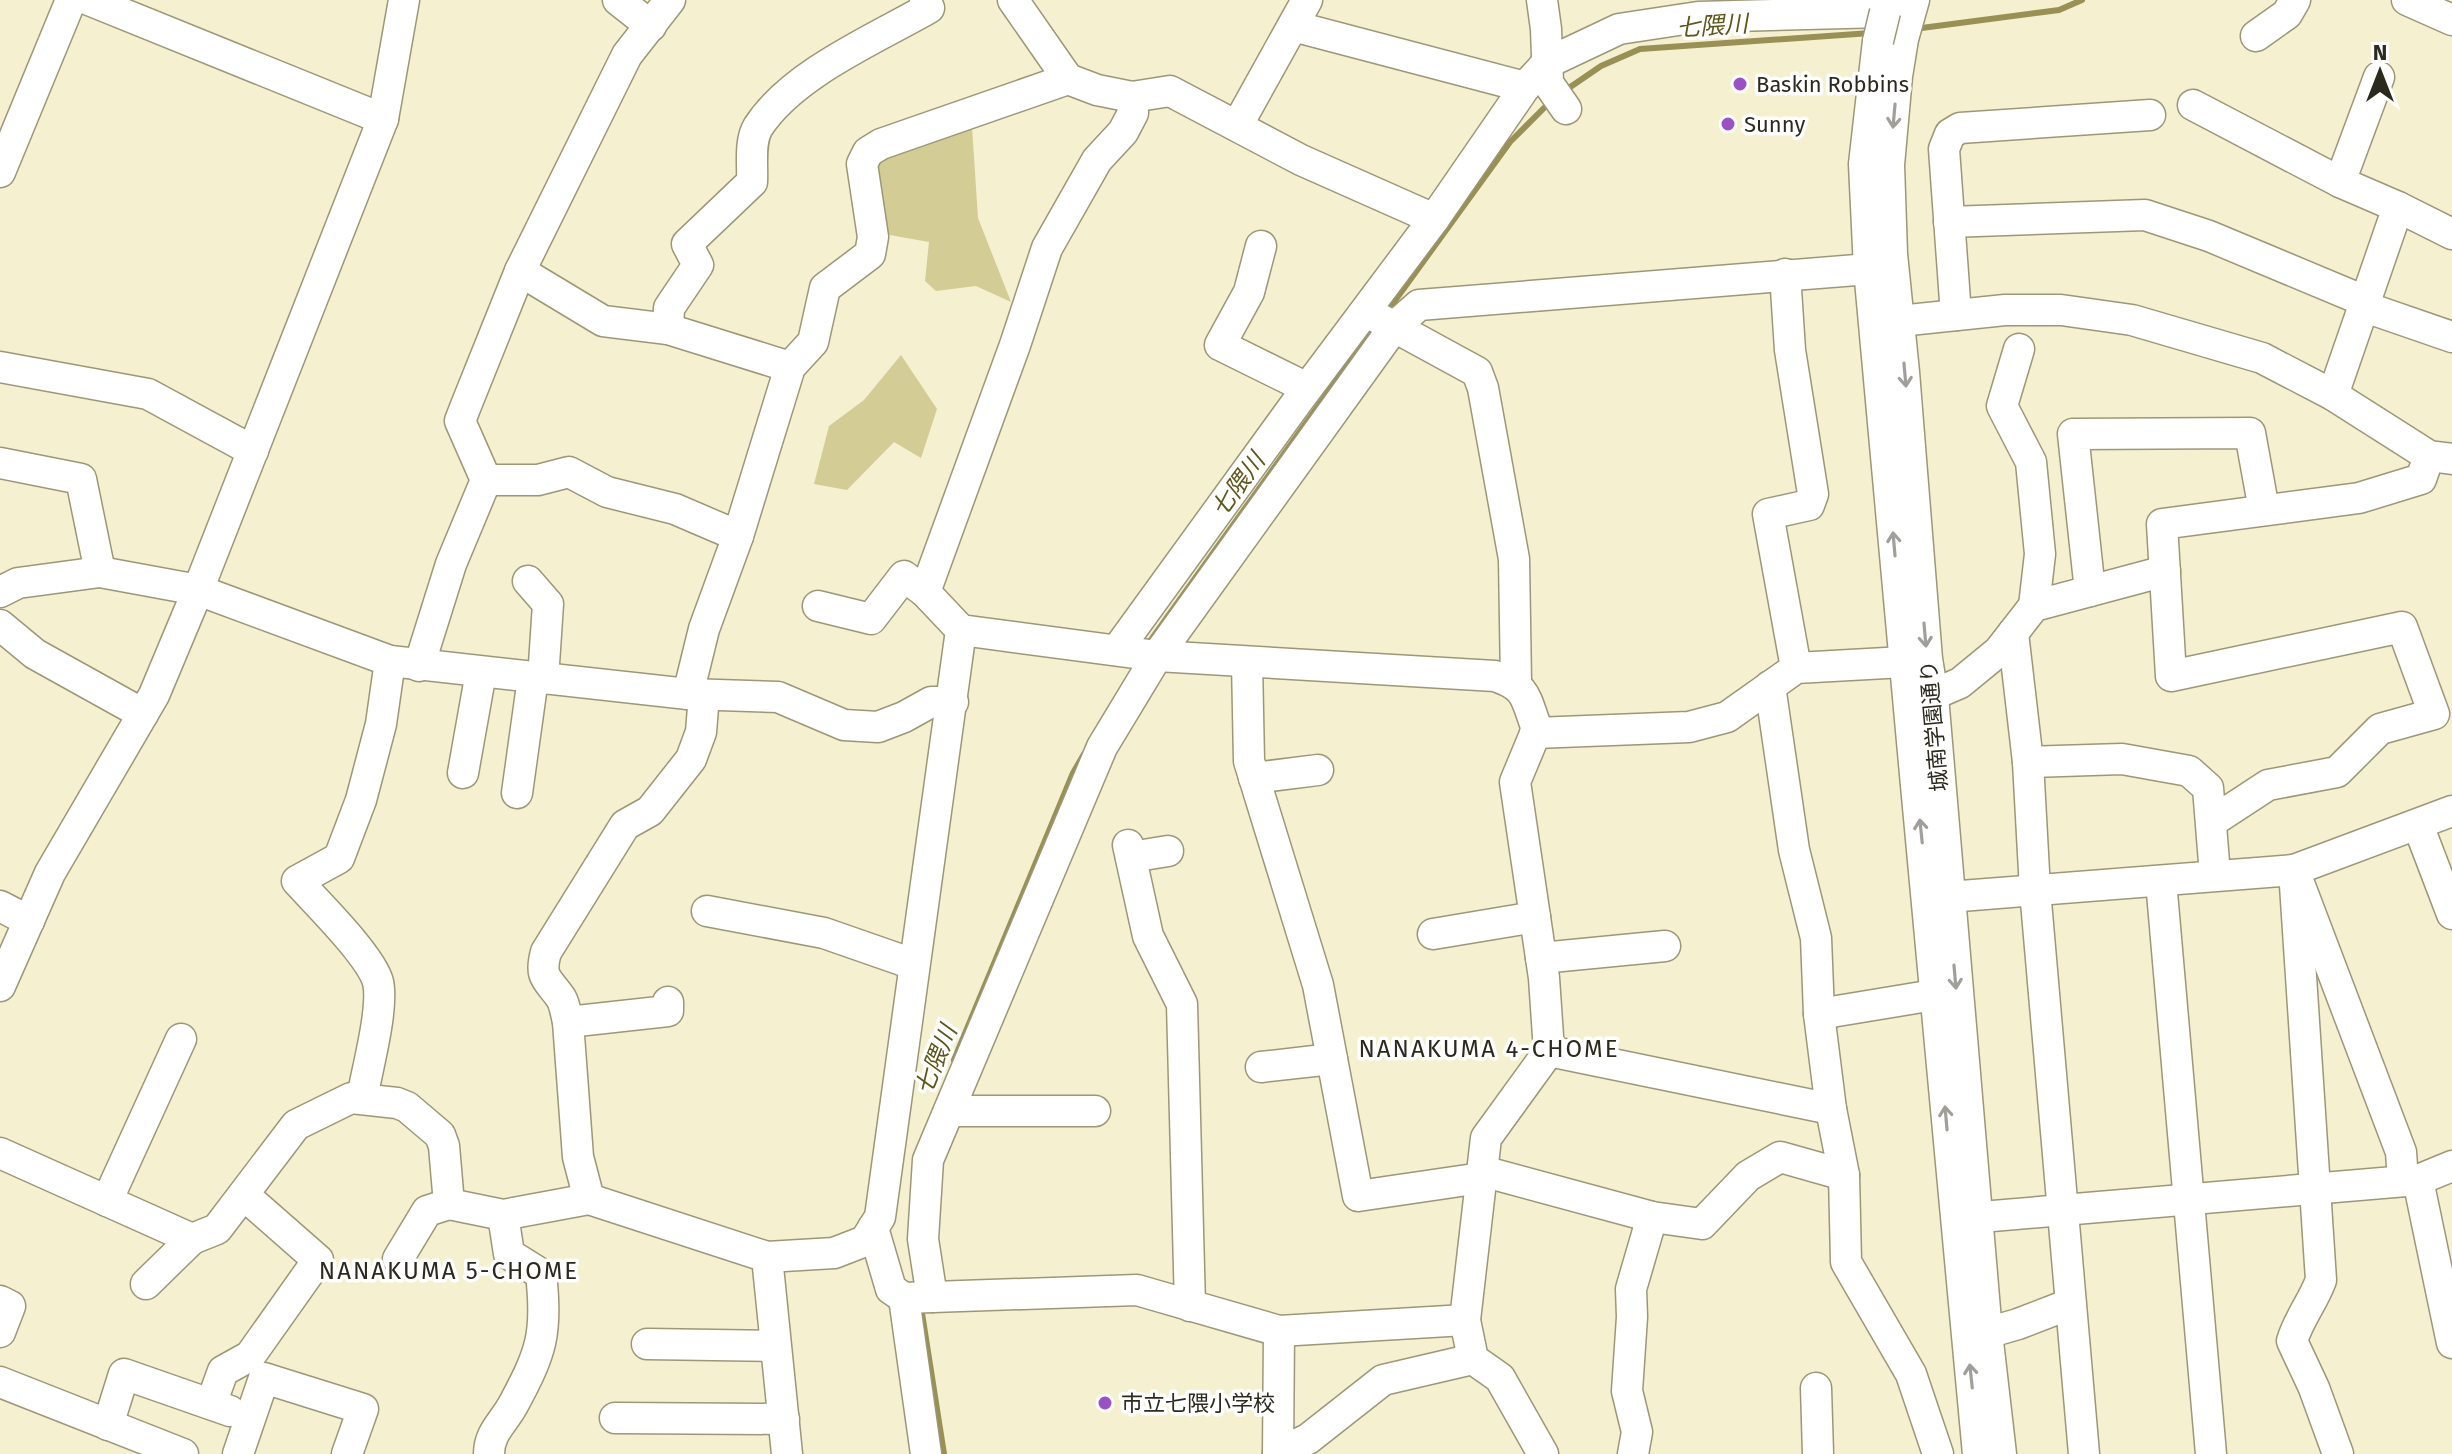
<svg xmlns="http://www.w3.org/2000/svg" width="2452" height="1454" viewBox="0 0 2452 1454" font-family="'Fira Sans','Noto Sans JP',sans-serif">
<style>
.green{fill:#d4cc95}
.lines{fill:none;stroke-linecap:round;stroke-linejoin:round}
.stream{stroke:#989054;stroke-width:6}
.minor-casing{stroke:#9c9778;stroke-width:33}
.minor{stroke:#fff;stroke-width:30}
.minor-bridge-casing{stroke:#9c9778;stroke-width:33;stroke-linecap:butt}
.minor-bridge{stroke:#fff;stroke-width:30}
.oneway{stroke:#a09f9a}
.poi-dot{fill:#9951c5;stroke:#fff;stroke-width:3}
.labels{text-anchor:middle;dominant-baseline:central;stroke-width:7;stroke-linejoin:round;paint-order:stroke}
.poi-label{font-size:22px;fill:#2c2a1e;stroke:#fff;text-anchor:start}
.street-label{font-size:22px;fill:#2c2a1e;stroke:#fff}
.water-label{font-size:24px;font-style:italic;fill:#5f561a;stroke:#fff}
.neighbourhood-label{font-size:24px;letter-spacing:2px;fill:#2c2a1e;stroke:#fff}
</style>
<rect width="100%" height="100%" fill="#f5f0cf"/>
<!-- green -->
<g class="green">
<path d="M972,127L978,218L1011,302L976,286L936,291L925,281L929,242L884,234L876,158Z"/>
<path d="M901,355L937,409L921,458L894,442L847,490L814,484L829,426L864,400Z"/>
</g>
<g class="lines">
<!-- stream -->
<g class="stream">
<path d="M1914,29L2059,10L2082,0"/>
<path d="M1563,92L1601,66L1640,49L1871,33"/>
<path d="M1386,313L1510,142L1551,101"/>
<path d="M1148,644L1374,328"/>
<path d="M954,1060L1073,773L1084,754"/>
<path d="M921,1307L944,1454"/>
</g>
<!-- minor casing -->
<g class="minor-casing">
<g id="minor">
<path d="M89,0L383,119"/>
<path d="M618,0L651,26"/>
<path d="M1013,0L1068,79L1097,90L1132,97L1170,91L1301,160L1434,219"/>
<path d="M1542,0L1546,29L1548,83L1566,109"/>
<path d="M1914,0L1903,39L1897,76L1889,165L1892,254L1904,372L1927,659L1933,696L1987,1333L2001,1454"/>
<path d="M2407,0L2452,20"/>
<path d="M1293,26L1525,87"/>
<path d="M2256,36L2287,14L2295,0"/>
<path d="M1878,41L1864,164L1869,269C1907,664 1938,1059 1978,1454"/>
<path d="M2193,105L2340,182L2398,207L2333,395"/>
<path d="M1237,126L1307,0"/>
<path d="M0,172L71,0"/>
<path d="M2340,182L2379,77"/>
<path d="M2398,207L2452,234"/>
<path d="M1949,222L2145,215L2209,236L2367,302"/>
<path d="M1261,246L1249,292L1220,345L1307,388"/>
<path d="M520,271L603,321L668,329L790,367"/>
<path d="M1785,274L1790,350L1813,494L1809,505L1768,514L1796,668"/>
<path d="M2365,307L2452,337"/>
<path d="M1956,315L1944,149L1950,134L1960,128L2150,115"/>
<path d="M1378,318L1477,372L1483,388L1514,559L1516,683"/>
<path d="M1880,323L2005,310H2061L2132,320L2262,358L2333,395L2429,456L2452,459"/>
<path d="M668,329L669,308L698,265L687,244L752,182C753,165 749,142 758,127C792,74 875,39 929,8L925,0"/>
<path d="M2019,349L2002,406L2031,462L2040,554L2034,606"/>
<path d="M0,367L148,394L253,451"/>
<path d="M0,463L81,479L100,572"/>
<path d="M486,480H538L569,472L607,492L675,509L738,536"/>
<path d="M528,581L548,604L543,679"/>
<path d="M2090,591L2073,434L2250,433L2264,510"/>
<path d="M0,592L18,583L100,572L198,590L390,661L688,694L778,697L844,725L878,727L904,717L931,702H953"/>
<path d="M925,592L1015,345L1047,248L1097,160L1123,132L1133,113L1132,97"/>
<path d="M818,606L871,619L904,576L925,592L961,630L1157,656L1495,676C1528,687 1525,698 1537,729L1515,782L1544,978L1549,1051L1486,1138L1465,1320L1473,1359L1500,1378L1543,1454"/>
<path d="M0,625L35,654L143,714"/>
<path d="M2013,633L2028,762L2035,890L2084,1454"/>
<path d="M1117,650L1297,402L1434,219L1525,87L1547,63L1619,29L1698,17L1885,12L1889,0"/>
<path d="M1247,662L1249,761L1318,985L1358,1196L1481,1178"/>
<path d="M419,666L451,564L486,480L460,421L465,408L520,271L627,55L670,0"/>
<path d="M1770,686L1794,850L1816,938L1819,1014L1831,1109L1844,1175L1846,1262L1911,1374L1938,1454"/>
<path d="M688,694L704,629L738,536L790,367L813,342L825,288L870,254L873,237L862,164L868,152L881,144L1068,79"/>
<path d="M1916,702L1960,683L1999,651L2034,606L2165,571"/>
<path d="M1535,733L1689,727L1727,717L1796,668L1904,662"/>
<path d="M2028,762L2122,759L2189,771L2208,788L2215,875"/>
<path d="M463,773L481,672"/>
<path d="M1254,778L1318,770"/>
<path d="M517,793L533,678"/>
<path d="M2213,821L2268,785L2337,772L2380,729L2434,714L2402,627L2171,676L2162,524L2359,498L2421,479L2429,456"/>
<path d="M2418,825L2452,914"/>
<path d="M1128,845L1148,936L1182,1004L1190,1306"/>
<path d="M1131,857L1168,851"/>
<path d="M2161,881L2211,1454"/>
<path d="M1948,897L2294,870L2321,1280C2313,1302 2299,1318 2292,1341L2314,1388L2338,1454"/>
<path d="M0,906L29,921"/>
<path d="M707,911L824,933L913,964"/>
<path d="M1433,934L1535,917"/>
<path d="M1541,958L1665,946"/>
<path d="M0,986L50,873L154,695L198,590L383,119L404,0"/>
<path d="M1819,1014L1934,995"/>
<path d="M568,1022L668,1011V1002"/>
<path d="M1549,1051L1831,1109"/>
<path d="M1261,1067L1332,1059"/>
<path d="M362,1098C367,1070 384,1008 378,982C371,956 317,903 297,881L339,858L361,800L381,724L390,661"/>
<path d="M949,1111H1095"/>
<path d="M0,1153L192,1239L217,1229L296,1125L351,1098L397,1103L407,1107L440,1135L444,1146L449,1204L503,1215L589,1199L767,1257L834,1253L865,1241L880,1217L961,630"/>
<path d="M1482,1171L1652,1217L1702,1224L1748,1176L1780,1157L1844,1175"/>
<path d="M2418,1180L2452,1343"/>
<path d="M2403,1181L2401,1152L2294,870L2452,811"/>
<path d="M589,1199L578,1157L568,1022C566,1014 565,1005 561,998C547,978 539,978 546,952L625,825L650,811L691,759L701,732L704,695"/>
<path d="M107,1201L181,1039"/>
<path d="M1957,1219L2418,1180L2452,1166"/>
<path d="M873,1228L891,1289L904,1298L1137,1290L1279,1331L1465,1320"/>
<path d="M767,1257L787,1454"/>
<path d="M398,1259L427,1211L449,1204"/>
<path d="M146,1284L192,1239"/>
<path d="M932,1297L923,1239L928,1160L1102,747L1157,656L1394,327L1419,305L1869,269"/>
<path d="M904,1298L926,1454"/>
<path d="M0,1301L10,1306L0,1332"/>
<path d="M1987,1333L2018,1324L2070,1304"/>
<path d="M647,1344L775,1346"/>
<path d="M0,1382L183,1454"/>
<path d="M1816,1388L1818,1454"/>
<path d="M211,1404L223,1371L250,1356L318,1260L245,1196"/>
<path d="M615,1418L784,1419"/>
<path d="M108,1425L124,1374L230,1411"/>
<path d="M1278,1453L1308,1439L1383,1380L1473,1359"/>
<path d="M238,1454L264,1378L363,1409L347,1454"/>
<path d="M489,1454C489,1433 503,1423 513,1405C541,1353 548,1334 541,1274L509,1254L503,1215"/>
<path d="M1278,1454L1279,1331"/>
<path d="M1633,1454L1637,1432L1627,1391L1632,1317L1631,1289L1652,1217"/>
</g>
</g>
<!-- minor -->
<use href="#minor" class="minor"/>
<!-- minor-bridge casing -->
<g class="minor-bridge-casing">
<path id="minor-bridge" d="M1878,41L1885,12"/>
</g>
<!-- minor-bridge -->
<use href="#minor-bridge" class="minor-bridge"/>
</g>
<!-- one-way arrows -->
<defs><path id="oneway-shaft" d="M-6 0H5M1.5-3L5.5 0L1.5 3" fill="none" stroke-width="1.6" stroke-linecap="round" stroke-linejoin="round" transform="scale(2)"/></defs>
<g class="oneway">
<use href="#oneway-shaft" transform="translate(1894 116) rotate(95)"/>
<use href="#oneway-shaft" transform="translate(1905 375) rotate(85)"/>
<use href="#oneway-shaft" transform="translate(1894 544) rotate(-95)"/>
<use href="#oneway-shaft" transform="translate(1925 635) rotate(85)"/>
<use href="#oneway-shaft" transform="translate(1921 831) rotate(-96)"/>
<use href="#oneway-shaft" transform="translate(1955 977) rotate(85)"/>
<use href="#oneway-shaft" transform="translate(1946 1118) rotate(-95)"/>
<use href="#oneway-shaft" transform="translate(1971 1376) rotate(-96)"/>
</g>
<!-- markers -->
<g class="poi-dot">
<circle cx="1740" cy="84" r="8"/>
<circle cx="1728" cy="124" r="8"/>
<circle cx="1105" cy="1403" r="8"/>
</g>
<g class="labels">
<!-- poi labels -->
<g class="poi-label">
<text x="1756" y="84">Baskin Robbins</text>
<text x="1744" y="124">Sunny</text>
<text x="1121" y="1403">市立七隈小学校</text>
</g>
<!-- street labels -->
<g class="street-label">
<text transform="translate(1934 726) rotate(-95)">城南学園通り</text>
</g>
<!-- water labels -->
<g class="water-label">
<text transform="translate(1712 26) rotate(-4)">七隈川</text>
<text transform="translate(1238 485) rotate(-54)">七隈川</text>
<text transform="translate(936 1060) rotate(-68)">七隈川</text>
</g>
<!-- neighbourhood labels -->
<g class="neighbourhood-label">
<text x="1489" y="1049">NANAKUMA 4-CHOME</text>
<text x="449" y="1271">NANAKUMA 5-CHOME</text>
</g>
</g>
<!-- north arrow -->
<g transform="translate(2380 72)" stroke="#ffffff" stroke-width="6" paint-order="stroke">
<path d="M0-6L14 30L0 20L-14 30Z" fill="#2c2a1e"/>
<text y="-12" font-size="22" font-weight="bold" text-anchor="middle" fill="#2c2a1e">N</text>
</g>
</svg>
